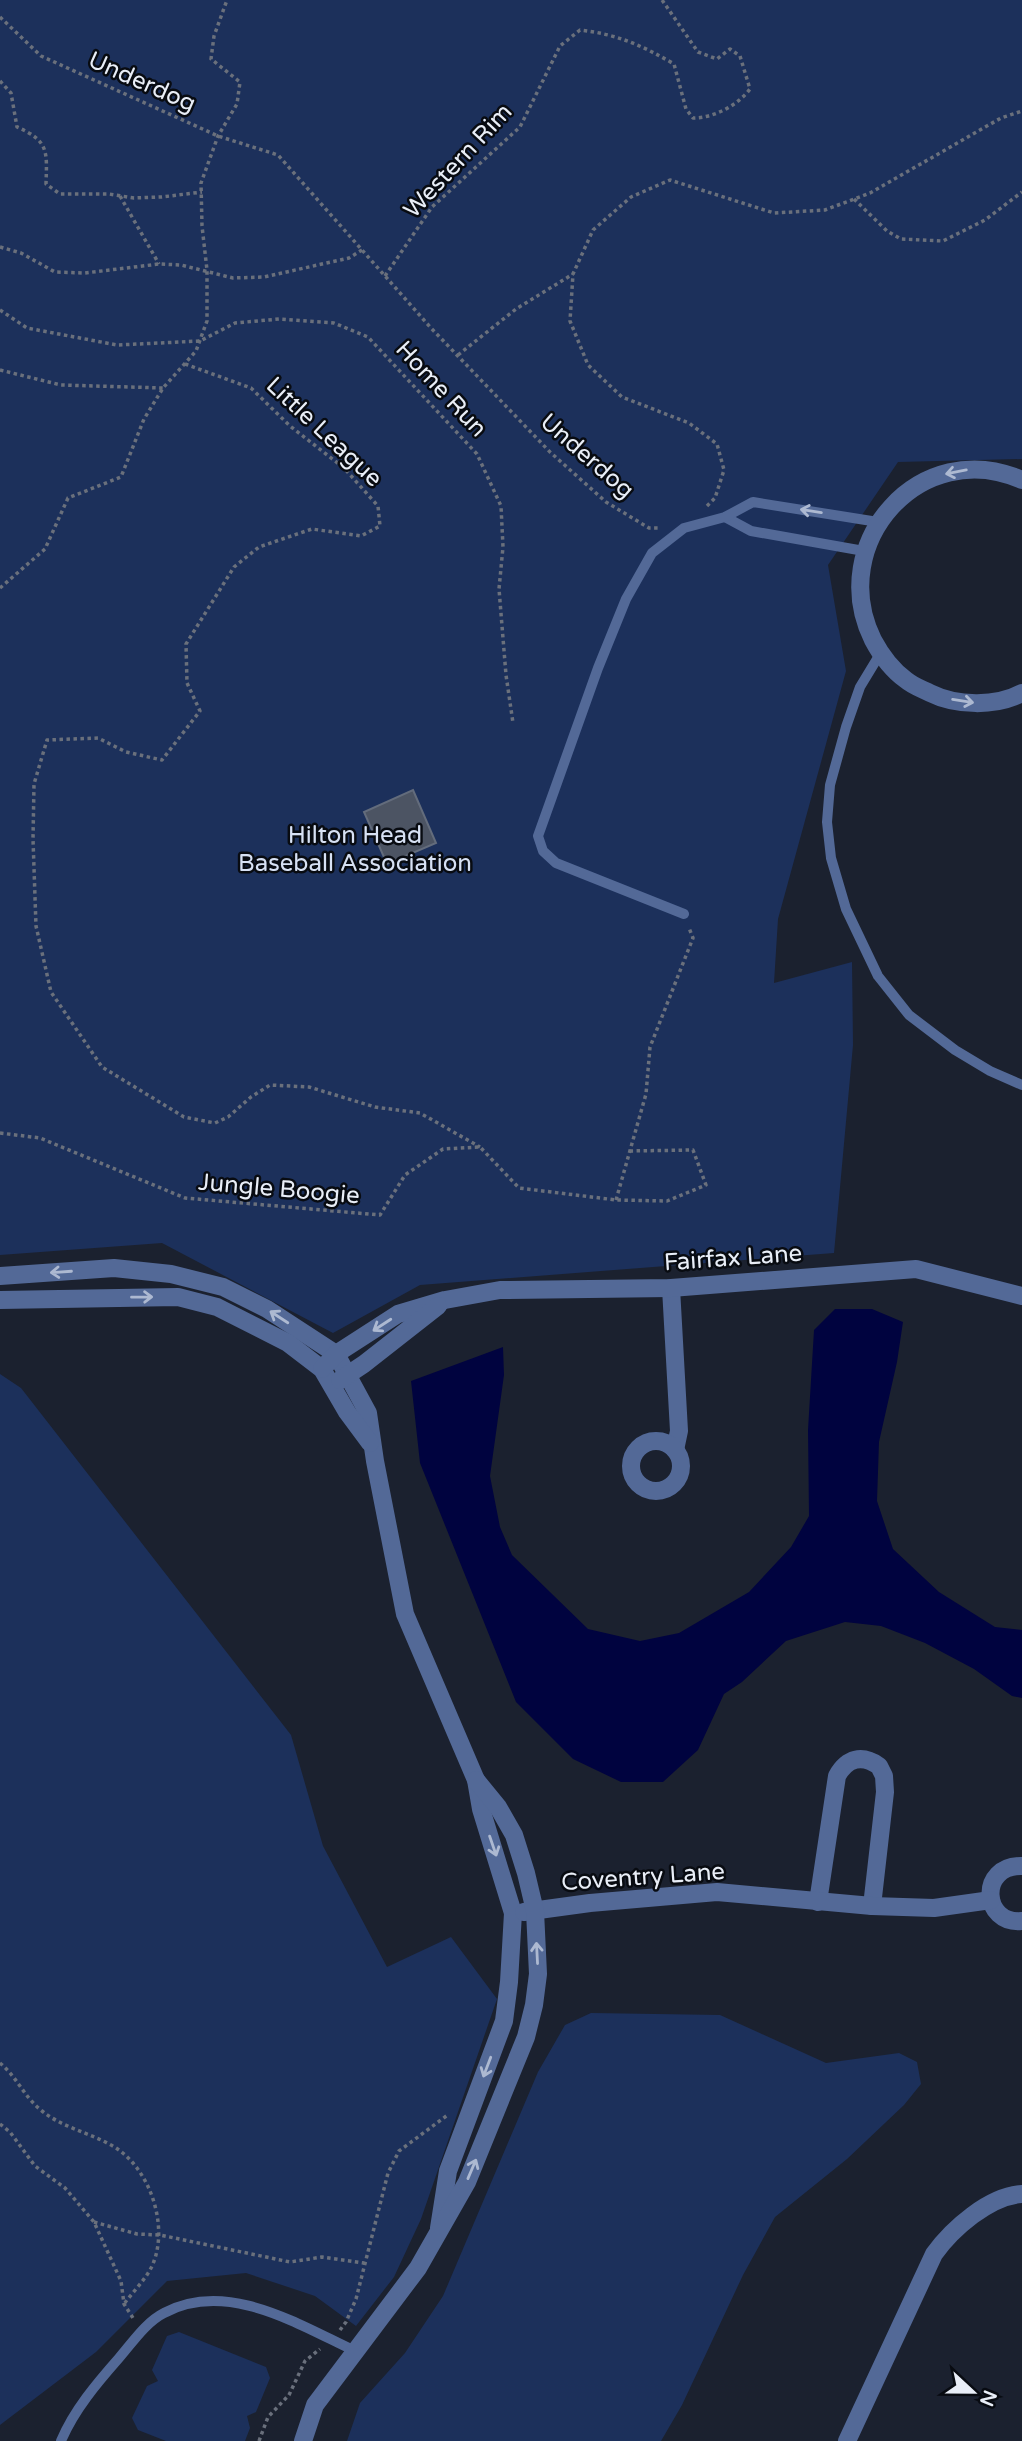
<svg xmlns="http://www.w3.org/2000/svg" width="1022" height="2441" viewBox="0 0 1022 2441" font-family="'Varela Round',sans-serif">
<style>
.green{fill:#1c305b}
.water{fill:#00033f}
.building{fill:#4c5463;stroke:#636c7c;stroke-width:2}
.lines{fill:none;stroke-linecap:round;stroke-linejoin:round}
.path{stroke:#6a707c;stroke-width:3.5;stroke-dasharray:3.5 3.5;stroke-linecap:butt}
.service{stroke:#536997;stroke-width:10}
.minor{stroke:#536997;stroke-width:18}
.oneway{stroke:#adb9d1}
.labels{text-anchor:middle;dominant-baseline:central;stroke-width:5;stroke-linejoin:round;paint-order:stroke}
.street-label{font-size:24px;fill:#e9eef7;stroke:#080b11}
.park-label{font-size:24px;fill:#d7e1f4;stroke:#080b11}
</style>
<rect width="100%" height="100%" fill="#1b212f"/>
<!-- green -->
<g class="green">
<path d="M0,0H1022V459L898,462L828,565L846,671L778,919L774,983L852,962L853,1045L834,1253L420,1285L333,1333L162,1243L0,1255Z"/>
<path d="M0,1374L21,1388L291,1735L323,1846L387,1967L451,1937L497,1999L421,2219L394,2277L356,2326L315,2296L246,2273L167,2281L96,2352L0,2425Z"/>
<path d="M591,2013L720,2015L826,2063L899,2053L917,2062L921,2084L904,2105L847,2159L775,2217L743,2275L682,2405L661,2441H347L360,2403L405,2353L443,2296L538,2072L565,2025Z"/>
<path d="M179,2332L266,2367L270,2378L256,2412L247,2416L250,2428L245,2441H166L138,2430L132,2418L147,2386L158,2381L152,2370L167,2336Z"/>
</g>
<!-- water -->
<path class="water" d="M835,1309H872L903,1322L897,1362L879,1442L877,1501L893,1549L939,1592L995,1627L1022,1630V1698L1012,1696L974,1669L925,1643L881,1626L845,1622L786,1641L742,1682L724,1694L698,1750L663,1782H621L573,1759L516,1702L420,1463L411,1381L503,1347L504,1375L490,1476L500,1527L512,1555L588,1629L640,1641L679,1633L749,1592L791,1547L809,1516L808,1430L814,1330Z"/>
<!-- building -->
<path class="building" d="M413,790L436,843L387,864L364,812Z"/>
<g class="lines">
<!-- path -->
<g class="path">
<path d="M0,17L41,56L218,136L278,155L431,328L550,452L606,502L649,528H659"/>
<path d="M0,81L11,93L17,127C49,141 47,151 46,184L60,194H109L134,198L162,197L202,192"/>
<path d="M120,196L159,264"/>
<path d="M854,199L887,231L901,239L943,241L985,220L1022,192"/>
<path d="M0,247L21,253L55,272L85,273L159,264L181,265L233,278L264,277L349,258L362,250"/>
<path d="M385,276L432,207L520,127L560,46L580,30C617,34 643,46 674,64L686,109L693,118C714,118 738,105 750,89L740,56L730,49L717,59L698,52L662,0"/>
<path d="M0,310L27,328L117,345L200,341L235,323L279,319L334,323L368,337L477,454L501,506L503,547L499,589L506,675L513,723"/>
<path d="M458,355L516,309L573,274"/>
<path d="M185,364L251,388L290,426L344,468L378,506L380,526L361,536L312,529L259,547L234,567L186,644L187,683L200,711L162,760L126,752L98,738L47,740L34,784L33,839L36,926L51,992L102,1067L184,1117L215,1123L228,1117L251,1097L270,1085L309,1087L375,1107L420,1113L480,1147"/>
<path d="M0,370L61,385L163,388"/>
<path d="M707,506L715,498L724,470L717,444L689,423L622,397L588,365L570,321L573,274L593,230L631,197L670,180L774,213L825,210L870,193L1001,118L1022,111"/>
<path d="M0,588L45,549L68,498L121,477L144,419L163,388L196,351L207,321V270L202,226L201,183L218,136L237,104L240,82L211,59L214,36L227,0"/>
<path d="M0,1133L40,1138L185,1198L380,1215L405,1175L443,1149L480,1147L519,1188L616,1200L667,1201L706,1185L693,1150L627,1151"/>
<path d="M616,1200L646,1094L650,1047L693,938L689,928"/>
<path d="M0,2063C17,2077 24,2097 42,2111C62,2127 87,2132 109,2144C150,2164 172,2230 150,2270C143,2282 132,2293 124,2304"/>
<path d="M0,2124L10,2132L35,2166L65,2188L94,2222L121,2281L124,2304L133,2318"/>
<path d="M94,2222L137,2234L160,2235L290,2262L322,2257L364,2263"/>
<path d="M340,2330L346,2322L356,2299L388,2173L399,2151L449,2114"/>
<path d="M259,2441L268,2417L289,2395L305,2361L320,2349"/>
</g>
<!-- service -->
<g class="service">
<path d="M725,517L751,531L864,551"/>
<path d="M880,654L860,687L846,727L830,785L827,822L831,858L846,909L878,976L909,1015L955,1050L990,1071L1022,1085"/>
<path d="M684,914L556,863L543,851L538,836L598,668L626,599L652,553L684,528L725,517L753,502L878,522"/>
<path d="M61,2441C74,2410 97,2383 119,2358C132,2343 146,2322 164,2313C227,2279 299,2325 355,2351"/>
</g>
<!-- minor -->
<g class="minor">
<path d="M1022,480C921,435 825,543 873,640C881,655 892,670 906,680C913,686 922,689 930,693C956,706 996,707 1022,693"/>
<path d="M0,1276L114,1268L171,1274L223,1287L267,1309L336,1354L368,1413L375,1461L405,1614L476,1780L481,1809L513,1913L509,1982L504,2021L448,2171L439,2228"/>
<path d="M671,1288L679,1431L675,1450"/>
<path d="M0,1300L178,1297L217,1307L288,1343L322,1369L347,1412L370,1443"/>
<path d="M322,1369L336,1354L398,1314L445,1300L500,1290L671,1288L916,1269L1022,1296"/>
<path d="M340,1380L364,1364L438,1306"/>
<circle cx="656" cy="1466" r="25"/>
<path d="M1022,1866C978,1865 982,1925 1022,1921"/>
<path d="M818,1902L837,1776C847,1758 862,1754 879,1766L884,1776L885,1792L872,1906"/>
<path d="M524,1912L590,1903L717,1892L872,1906L934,1908L991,1900"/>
<path d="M303,2441L315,2405L418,2268L467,2182L526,2037L534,2005L538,1974L535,1911L526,1873L514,1835L498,1807L476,1780"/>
<path d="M847,2441L934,2254C952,2229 989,2196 1022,2194"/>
</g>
</g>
<!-- one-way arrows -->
<defs><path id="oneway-shaft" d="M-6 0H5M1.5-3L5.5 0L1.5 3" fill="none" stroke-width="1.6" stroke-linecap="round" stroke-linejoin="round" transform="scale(1.75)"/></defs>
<g class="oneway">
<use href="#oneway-shaft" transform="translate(956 472) rotate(169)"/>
<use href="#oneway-shaft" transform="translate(811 511) rotate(-171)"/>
<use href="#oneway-shaft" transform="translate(963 701) rotate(9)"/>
<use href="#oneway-shaft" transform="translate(61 1272) rotate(176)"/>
<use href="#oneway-shaft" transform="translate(142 1297) rotate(-1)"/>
<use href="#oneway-shaft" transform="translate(279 1317) rotate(-147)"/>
<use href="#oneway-shaft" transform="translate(382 1325) rotate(147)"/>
<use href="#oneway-shaft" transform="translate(493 1846) rotate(71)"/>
<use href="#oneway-shaft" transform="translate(537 1953) rotate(-93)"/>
<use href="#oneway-shaft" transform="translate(487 2067) rotate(111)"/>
<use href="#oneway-shaft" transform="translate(472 2169) rotate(-67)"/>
</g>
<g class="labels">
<!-- street labels -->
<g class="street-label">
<text transform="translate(142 82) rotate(24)">Underdog</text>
<text transform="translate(458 161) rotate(-47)">Western Rim</text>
<text transform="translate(441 389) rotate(47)">Home Run</text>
<text transform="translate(324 432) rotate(43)">Little League</text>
<text transform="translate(587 456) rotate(41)">Underdog</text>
<text transform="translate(279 1189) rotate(5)">Jungle Boogie</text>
<text transform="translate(733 1258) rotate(-4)">Fairfax Lane</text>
<text transform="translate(643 1877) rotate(-4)">Coventry Lane</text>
</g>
<!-- park labels -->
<g class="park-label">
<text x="355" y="835">Hilton Head<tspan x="355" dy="28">Baseball Association</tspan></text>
</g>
</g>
<!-- north arrow -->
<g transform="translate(973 2392) rotate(112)" stroke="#080b11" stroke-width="5" paint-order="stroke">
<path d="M0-5L12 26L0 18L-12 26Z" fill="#e9eef7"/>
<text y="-10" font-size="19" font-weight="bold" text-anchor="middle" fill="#e9eef7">N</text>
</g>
</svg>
